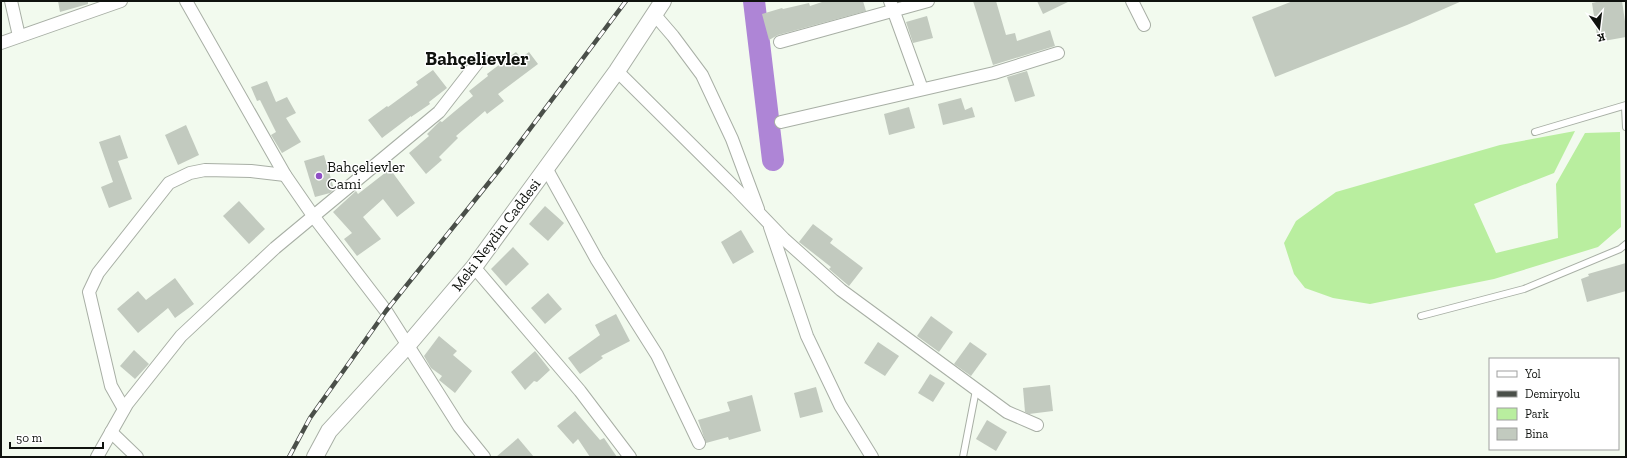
<svg xmlns="http://www.w3.org/2000/svg" width="1627" height="458" viewBox="0 0 1627 458" font-family="'Zilla Slab',serif">
<style>
.green{fill:#b9ee9f}
.lines{fill:none;stroke-linecap:round;stroke-linejoin:round}
.river{stroke:#ae85d6;stroke-width:22}
.building{fill:#c2cabf}
.lane-casing{stroke:#a8afa5;stroke-width:8}
.street-casing{stroke:#a8afa5;stroke-width:14}
.secondary-casing{stroke:#a8afa5;stroke-width:18}
.lane{stroke:#fff;stroke-width:6}
.street{stroke:#fff;stroke-width:12}
.secondary{stroke:#fff;stroke-width:16}
.rail-casing{stroke:#4a4f49;stroke-width:4.5}
.rail{stroke:#fff;stroke-width:3;stroke-dasharray:9;stroke-linecap:butt}
.poi-dot{fill:#8f4fc5;stroke:#fff;stroke-width:1.5}
.labels{text-anchor:middle;dominant-baseline:central;stroke-width:3;stroke-linejoin:round;paint-order:stroke}
.poi-label{font-size:15px;fill:#0f120e;stroke:#fff;text-anchor:start}
.street-label{font-size:15px;fill:#0f120e;stroke:#fff}
.district-label{font-size:19px;font-weight:bold;fill:#0f120e;stroke:#fff}
</style>
<rect width="100%" height="100%" fill="#f2faee"/>
<!-- green -->
<path class="green" d="M1575,131L1554,173L1474,204L1496,253L1558,238L1556,184L1585,133L1620,132L1621,227L1598,247L1494,279L1370,304L1333,298L1305,288L1294,274L1284,243L1296,221L1336,192L1500,145Z"/>
<g class="lines">
<!-- river -->
<path class="river" d="M754,1L773,160"/>
</g>
<!-- building -->
<g class="building">
<path d="M58,1H88V4L60,12Z"/>
<path d="M825,1H863L866,11L778,35L769,40L762,14L782,8L783,9L809,3L810,6Z"/>
<path d="M973,1H996L1006,35L1015,33L1017,41L1050,30L1055,46L993,65Z"/>
<path d="M1037,1H1070L1043,14Z"/>
<path d="M1293,1H1462L1407,25L1275,77L1252,17Z"/>
<path d="M1601,1H1622L1626,28V37L1598,42L1592,3Z"/>
<path d="M927,16L933,38L913,43L906,22Z"/>
<path d="M516,52L521,58L529,52L538,64L498,94L504,101L487,114L485,111L456,136L458,138L439,157L442,160L426,174L409,153L429,136L427,134L440,121L442,122L473,96L469,91L488,76L487,74Z"/>
<path d="M433,70L447,88L429,102L430,104L411,117V116L382,138L368,120L387,106L388,107L418,85L416,82Z"/>
<path d="M1027,71L1035,96L1015,102L1007,77Z"/>
<path d="M267,81L276,102L287,97L296,113L286,118L301,142L282,153L271,135L276,132L260,100L257,101L251,87Z"/>
<path d="M961,98L965,110L972,107L975,117L943,125L938,104Z"/>
<path d="M909,107L915,128L889,135L884,114Z"/>
<path d="M186,125L199,155L178,165L165,135Z"/>
<path d="M120,135L128,158L118,161L132,199L109,208L101,187L113,182L99,142Z"/>
<path d="M324,155L334,189L330,193L315,197L304,161Z"/>
<path d="M390,169L415,203L397,217L383,199L363,217L381,239L357,256L344,239L352,233L333,212L356,191L358,194Z"/>
<path d="M239,201L265,229L249,244L223,216Z"/>
<path d="M545,206L564,223L548,241L529,224Z"/>
<path d="M813,224L833,239L830,243L863,268L849,286L829,269L831,267L799,242Z"/>
<path d="M741,230L754,252L733,264L721,242Z"/>
<path d="M513,247L529,264L506,286L491,269Z"/>
<path d="M1626,263V291L1587,302L1581,279L1589,276L1588,274Z"/>
<path d="M175,278L194,304L175,318L168,308L138,333L117,309L138,291L146,300Z"/>
<path d="M548,293L562,309L545,324L531,308Z"/>
<path d="M616,314L630,341L601,356L603,358L580,374L568,358L600,335L595,325Z"/>
<path d="M931,316L953,332L939,352L917,336Z"/>
<path d="M439,336L457,351L453,355L472,371L455,393L439,380L442,376L431,368L424,356Z"/>
<path d="M878,342L899,356L885,376L864,363Z"/>
<path d="M970,342L987,354L971,376L954,364Z"/>
<path d="M134,350L149,364L135,379L120,366Z"/>
<path d="M535,351L550,370L537,382L534,381L525,390L511,372Z"/>
<path d="M930,374L945,383L933,402L918,393Z"/>
<path d="M1050,385L1053,411L1029,414L1025,412L1023,388Z"/>
<path d="M816,387L823,412L800,418L794,393Z"/>
<path d="M752,395L761,431L729,440L728,437L706,443L698,420L730,411L727,402Z"/>
<path d="M575,411L600,440L604,438L617,457H590L578,439L573,444L557,426Z"/>
<path d="M987,420L1007,432L996,451L976,439Z"/>
<path d="M518,438L534,457H496Z"/>
</g>
<g class="lines">
<!-- lane casing -->
<g class="lane-casing">
<g id="lane">
<path d="M1625,107L1626,127"/>
<path d="M1535,132L1626,105"/>
<path d="M1421,316L1524,289L1620,249L1626,244"/>
<path d="M963,457L976,390"/>
</g>
</g>
<!-- street casing -->
<g class="street-casing">
<g id="street">
<path d="M11,1L19,36"/>
<path d="M186,1L285,175L314,217L386,311L459,426L484,457"/>
<path d="M890,1L922,89"/>
<path d="M1132,1L1144,25"/>
<path d="M654,14L673,36L702,75L732,139L758,209"/>
<path d="M780,42L928,1"/>
<path d="M1,43L121,1"/>
<path d="M617,71L736,189L784,239L841,290L1007,412L1037,425"/>
<path d="M781,122L994,73L1058,53"/>
<path d="M546,168L597,260L657,355L699,443"/>
<path d="M770,227L807,336L840,405L872,457"/>
<path d="M474,267L580,391L630,457"/>
<path d="M124,409L111,386L89,292L98,273L169,183L190,173L205,170L251,171L285,175"/>
<path d="M111,432L137,457"/>
<path d="M97,457L127,404L181,336L275,248L439,112L481,58"/>
</g>
</g>
<!-- secondary casing -->
<g class="secondary-casing">
<path id="secondary" d="M315,457L329,431L407,346L474,267L617,71L663,1"/>
</g>
<!-- lane -->
<use href="#lane" class="lane"/>
<!-- street -->
<use href="#street" class="street"/>
<!-- secondary -->
<use href="#secondary" class="secondary"/>
<!-- rail casing -->
<g class="rail-casing">
<path id="rail" d="M289,457L310,418L386,311L503,165L626,1"/>
</g>
<!-- rail -->
<use href="#rail" class="rail"/>
</g>
<!-- markers -->
<circle class="poi-dot" cx="319" cy="176" r="4"/>
<g class="labels">
<!-- poi labels -->
<g class="poi-label">
<text x="327" y="167">Bahçelievler<tspan x="327" dy="17">Cami</tspan></text>
</g>
<!-- street labels -->
<g class="street-label">
<text transform="translate(496 235) rotate(-53)">Meki Neydin Caddesi</text>
</g>
<!-- district labels -->
<g class="district-label">
<text x="477" y="58">Bahçelievler</text>
</g>
</g>
<!-- border -->
<rect width="1627" height="458" fill="none" stroke="#0f120e" stroke-width="4"/>
<!-- legend -->
<rect x="1489" y="358" width="130" height="92" fill="#ffffff" stroke="#9fa09f"/>
<rect x="1497" y="371" width="20" height="6" fill="#ffffff" stroke="#9fa09f"/>
<text x="1525" y="378" font-size="12" fill="#0f120e">Yol</text>
<rect x="1497" y="391" width="20" height="6" fill="#4a4f49" stroke="#9fa09f"/>
<text x="1525" y="398" font-size="12" fill="#0f120e">Demiryolu</text>
<rect x="1497" y="408" width="20" height="12" fill="#b9ee9f" stroke="#9fa09f"/>
<text x="1525" y="418" font-size="12" fill="#0f120e">Park</text>
<rect x="1497" y="428" width="20" height="12" fill="#c2cabf" stroke="#9fa09f"/>
<text x="1525" y="438" font-size="12" fill="#0f120e">Bina</text>
<!-- north arrow -->
<g transform="translate(1599 28) rotate(166)" stroke="#ffffff" stroke-width="3" paint-order="stroke">
<path d="M0-3L7 15L0 10L-7 15Z" fill="#0f120e"/>
<text y="-6" font-size="11" font-weight="bold" text-anchor="middle" fill="#0f120e">K</text>
</g>
<!-- scale -->
<path d="M10 442v6h93v-6" fill="none" stroke="#0f120e" stroke-width="2"/>
<text x="16" y="442" font-size="12" fill="#0f120e" stroke="#ffffff" stroke-width="3" paint-order="stroke">50 m</text>
</svg>
